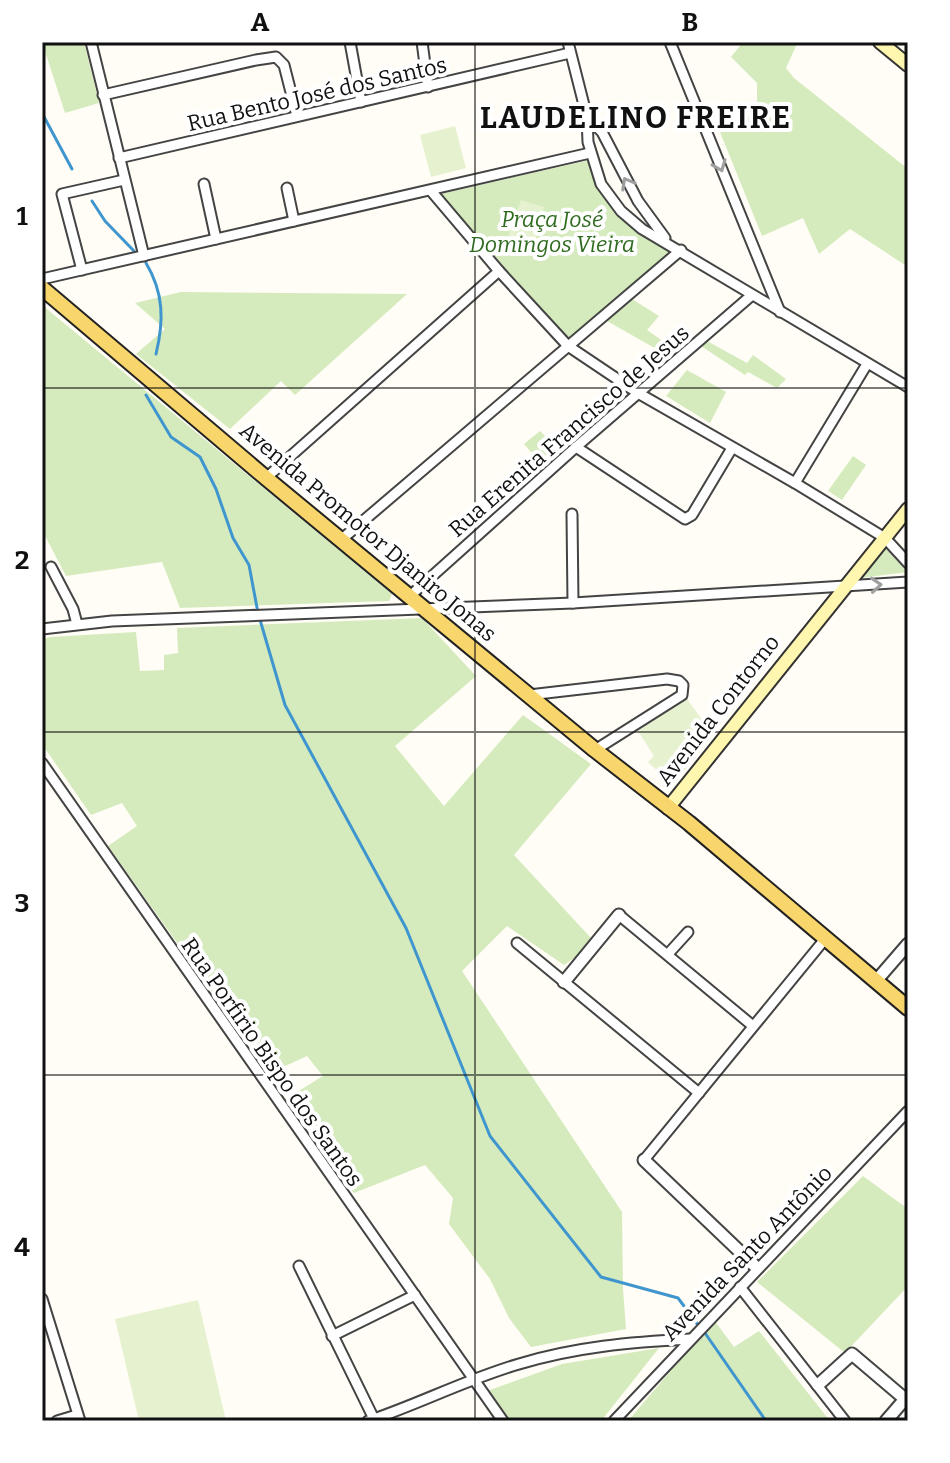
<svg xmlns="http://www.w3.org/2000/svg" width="950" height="1463" viewBox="0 0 950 1463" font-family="Bitter,serif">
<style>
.green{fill:#d5ebbd}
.pitch{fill:#e6f2cf}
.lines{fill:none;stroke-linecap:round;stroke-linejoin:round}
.stream{stroke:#3f96cf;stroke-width:3}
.minor-casing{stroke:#444;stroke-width:13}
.tertiary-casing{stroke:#444;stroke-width:15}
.secondary-casing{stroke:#333;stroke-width:16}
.primary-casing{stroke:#222;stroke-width:18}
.minor{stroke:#fff;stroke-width:9}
.tertiary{stroke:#fff;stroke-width:11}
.secondary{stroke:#fff6b0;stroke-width:12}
.primary{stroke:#f9d66b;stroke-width:14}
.oneway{stroke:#a0a0a0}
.grid{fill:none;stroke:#111;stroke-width:2;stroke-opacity:0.55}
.labels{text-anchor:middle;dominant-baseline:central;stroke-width:8;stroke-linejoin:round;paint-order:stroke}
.street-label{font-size:22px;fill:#111;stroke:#fff}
.park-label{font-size:22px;font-style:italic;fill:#2f6b1f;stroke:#fff}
.district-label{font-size:30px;font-weight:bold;letter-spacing:2px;fill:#111;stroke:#fff}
.neatline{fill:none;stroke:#111;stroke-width:3}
.grid-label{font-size:26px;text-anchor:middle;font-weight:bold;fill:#111}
</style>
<rect width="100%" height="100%" fill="#fffdf5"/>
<!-- green -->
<g class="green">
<path d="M42,42H84L99,103L65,113Z"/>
<path d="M743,42H790L796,46L786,68L794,78L908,169V267L850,229L819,254L803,218L762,236L720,132L757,111V83L731,57Z"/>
<path d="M590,160C606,219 626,223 677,248L568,342L440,194Z"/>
<path d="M181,292L407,294L295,395L281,381L230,429L136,354L165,329L135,303Z"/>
<path d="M632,299L659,316L647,330L674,349L667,355L607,321Z"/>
<path d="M42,305L392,594L389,601L180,608L162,562L66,576L42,530Z"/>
<path d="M707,341L747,363L753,355L786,379L777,388L748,372L745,375L701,346Z"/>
<path d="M687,370L726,392L710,423L666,396Z"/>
<path d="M540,431L562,453L546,469L524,444Z"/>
<path d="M853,456L866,465L842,500L828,491Z"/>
<path d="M884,547L908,572L860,578Z"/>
<path d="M422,618L476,676L395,746L444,806L523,715L591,764L514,855L591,938L583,952L564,965L507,926L462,971L622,1212L623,1289L626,1329L531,1347L509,1318L490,1279L449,1224L453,1198L425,1165L354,1193L289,1097L323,1076L307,1056L270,1073L108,846L137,826L122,803L91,815L42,744V640L50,637L136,632L140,671L164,670V655L178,653L177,628Z"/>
<path d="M863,1176L908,1209V1286L845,1353L757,1282Z"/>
<path d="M714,1320L734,1347L759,1331L830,1421H628Z"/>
<path d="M659,1348L601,1421H511L487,1391L562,1364Z"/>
</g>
<!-- pitch -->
<g class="pitch">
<path d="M455,126L466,168L431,177L420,135Z"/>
<path d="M521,200L544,207L533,251L505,245Z"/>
<path d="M685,696L713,735L673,785L648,762L654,756L638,731Z"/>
<path d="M198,1300L226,1421H139L115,1319Z"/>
</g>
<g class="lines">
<!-- stream -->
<g class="stream">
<path d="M42,113L72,169"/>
<path d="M92,201L105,221L134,251"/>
<path d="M146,263C164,293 164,321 156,354"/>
<path d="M146,395L171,437L200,457L216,489L233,538L249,565L258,613L285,705L406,928L490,1136L601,1277L678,1298L698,1325"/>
<path d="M705,1333L766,1421"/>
</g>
<!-- minor casing -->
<g class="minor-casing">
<g id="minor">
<path d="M91,42L144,256"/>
<path d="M350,42L361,102"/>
<path d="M422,42L428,87"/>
<path d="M568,42L587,117L588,142L601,184L621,211L642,229L908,387"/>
<path d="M670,42L780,312"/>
<path d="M103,95L256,60L276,57L284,65L297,116"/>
<path d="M587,117L602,132L638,201L665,238"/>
<path d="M119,158L570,53"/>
<path d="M204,184L216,239"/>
<path d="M287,188L294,221"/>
<path d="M432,192L499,271L568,346L638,393L795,483L885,538L908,563"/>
<path d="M82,270L62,194L124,180"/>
<path d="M42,279L590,153"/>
<path d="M576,447L685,519L692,515L732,448"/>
<path d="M266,478L499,271"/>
<path d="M795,483L867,364"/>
<path d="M572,514L573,603"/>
<path d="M342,539L681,250"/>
<path d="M51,567L73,609L77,624"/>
<path d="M411,595L576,447L752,295"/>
<path d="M42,629L112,621L573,603L908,582"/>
<path d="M529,695L667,679L679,681L683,685L682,695L595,750"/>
<path d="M42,763L503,1421"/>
<path d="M619,915L753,1026"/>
<path d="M517,943L699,1093"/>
<path d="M668,954L688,932"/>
<path d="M644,1160L825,939"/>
<path d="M299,1266L375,1421"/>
<path d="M740,1287L845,1421"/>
<path d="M42,1299L80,1421"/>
<path d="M332,1336L415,1295"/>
<path d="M57,1421L77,1415"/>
<path d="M368,1421C419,1404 467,1379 519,1364C575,1347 631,1342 690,1339"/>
<path d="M614,1421L908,1111"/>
</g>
</g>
<!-- tertiary casing -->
<g class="tertiary-casing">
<g id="tertiary">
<path d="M876,981L908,944"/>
<path d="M564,982L619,915"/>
<path d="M644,1160L757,1268"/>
<path d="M818,1385L852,1354L905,1399L886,1421"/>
</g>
</g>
<!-- secondary casing -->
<g class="secondary-casing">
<g id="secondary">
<path d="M880,42L908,65"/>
<path d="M668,808L908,509"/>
</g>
</g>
<!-- primary casing -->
<g class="primary-casing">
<path id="primary" d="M42,288L266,478L595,750L689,823L908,1008"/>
</g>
<!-- minor -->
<use href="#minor" class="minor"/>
<!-- tertiary -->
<use href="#tertiary" class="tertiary"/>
<!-- secondary -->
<use href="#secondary" class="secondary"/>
<!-- primary -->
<use href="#primary" class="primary"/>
</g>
<!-- one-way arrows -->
<defs><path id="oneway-chevron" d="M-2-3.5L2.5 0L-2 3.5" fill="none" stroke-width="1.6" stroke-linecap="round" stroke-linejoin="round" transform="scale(2)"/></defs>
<g class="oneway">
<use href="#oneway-chevron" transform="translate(720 166) rotate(68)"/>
<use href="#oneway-chevron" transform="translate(627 183) rotate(-119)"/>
<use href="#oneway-chevron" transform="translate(876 585) rotate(-4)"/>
</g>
<!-- grid -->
<path class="grid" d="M475,42V1421M42,388H908M42,732H908M42,1075H908"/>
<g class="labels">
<!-- street labels -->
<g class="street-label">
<text transform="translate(317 94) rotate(-13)">Rua Bento José dos Santos</text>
<text transform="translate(569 431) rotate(-41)">Rua Erenita Francisco de Jesus</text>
<text transform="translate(368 532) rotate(40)">Avenida Promotor Djaniro Jonas</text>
<text transform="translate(718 710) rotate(-52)">Avenida Contorno</text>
<text transform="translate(272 1062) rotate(55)">Rua Porfirio Bispo dos Santos</text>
<text transform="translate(747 1253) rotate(-46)">Avenida Santo Antônio</text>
</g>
<!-- park labels -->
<g class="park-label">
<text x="552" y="219">Praça José<tspan x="552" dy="25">Domingos Vieira</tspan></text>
</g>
<!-- district labels -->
<g class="district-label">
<text x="636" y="118">LAUDELINO FREIRE</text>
</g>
</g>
<!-- border -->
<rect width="950" height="1463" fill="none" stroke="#ffffff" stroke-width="88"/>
<rect x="44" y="44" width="862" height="1375" class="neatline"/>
<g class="grid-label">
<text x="260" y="31">A</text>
<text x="690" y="31">B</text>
<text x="22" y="225">1</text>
<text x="22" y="569">2</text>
<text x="22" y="912">3</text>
<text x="22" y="1256">4</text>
</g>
</svg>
